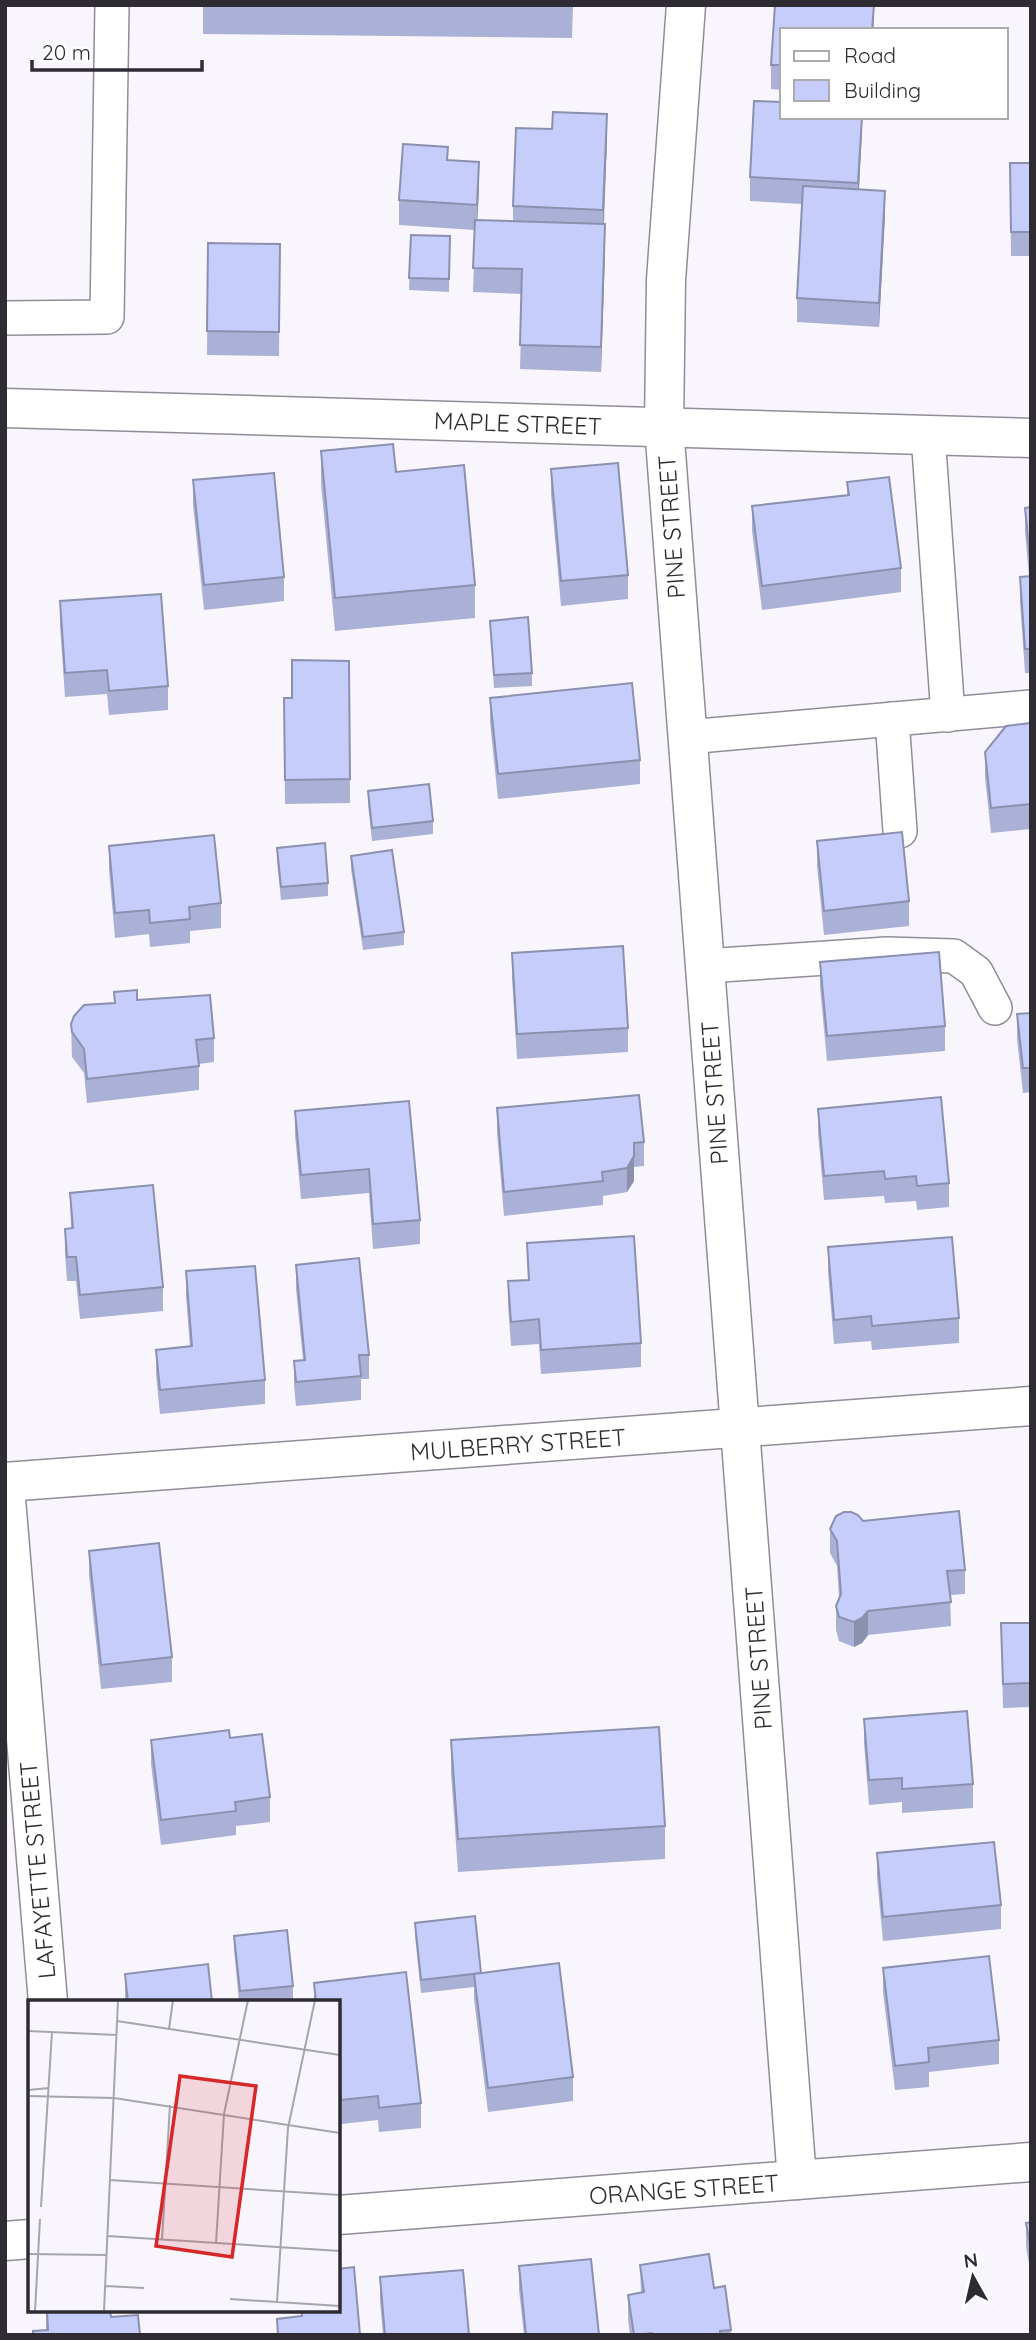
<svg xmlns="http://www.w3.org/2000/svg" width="1036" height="2340" viewBox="0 0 1036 2340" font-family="Quicksand,sans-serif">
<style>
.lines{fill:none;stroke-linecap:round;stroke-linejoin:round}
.service-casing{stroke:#918c99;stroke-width:36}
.minor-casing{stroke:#918c99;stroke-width:41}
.secondary-casing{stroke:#918c99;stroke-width:41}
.service{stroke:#fff;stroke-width:33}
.minor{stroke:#fff;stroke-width:38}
.secondary{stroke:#fff;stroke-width:38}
.wall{fill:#abb0d7}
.shaded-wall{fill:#8b90af}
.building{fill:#c7cdfa;stroke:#8b90af;stroke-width:2}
.labels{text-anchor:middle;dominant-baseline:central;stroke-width:6;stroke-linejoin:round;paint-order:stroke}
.street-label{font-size:24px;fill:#2e2c32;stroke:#fff}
.inset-road{fill:none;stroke:#a7a5ac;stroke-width:2}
.view{fill:#d62828;fill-opacity:0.15;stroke:#d62828;stroke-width:3.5}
.inset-edge{fill:none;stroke:#2e2c32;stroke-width:3.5}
</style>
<rect width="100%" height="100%" fill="#f8f5fd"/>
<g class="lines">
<!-- service casing -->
<g class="service-casing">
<g id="service">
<path d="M5,318L107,317L112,5"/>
<path d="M928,435L948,715"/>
<path d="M892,719L900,831"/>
<path d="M687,737L1031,707"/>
<path d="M705,966L887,954L954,956L976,972L995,1008"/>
</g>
</g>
<!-- minor casing -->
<g class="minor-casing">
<g id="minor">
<path d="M686,5L666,280L664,426L797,2180"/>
<path d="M5,1482L1031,1406"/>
<path d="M5,1487L48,2002"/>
<path d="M338,2215L1031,2162"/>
<path d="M5,2241L30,2239"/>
</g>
</g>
<!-- secondary casing -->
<g class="secondary-casing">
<path id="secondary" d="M5,408L1031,438"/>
</g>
<!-- service -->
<use href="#service" class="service"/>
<!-- minor -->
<use href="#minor" class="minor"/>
<!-- secondary -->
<use href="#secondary" class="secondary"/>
</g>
<!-- wall -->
<g class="wall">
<path d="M203,5H573L572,38L203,34Z"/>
<path d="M775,5H874V30H782V90L771,89V65Z"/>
<path d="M862,117L859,189L885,215L879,327L797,322V298L802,204L750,201V177Z"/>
<path d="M607,139L604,224L605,249L601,372L520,369L522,294L473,292L475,230L399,225V200L448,160L479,187L477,220L513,221V206Z"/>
<path d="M1010,163H1031V256H1011Z"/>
<path d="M411,235L450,236L449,292L409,290Z"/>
<path d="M208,243L280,244L279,356L207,355Z"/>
<path d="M321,451L396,472L475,585V618L335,631L321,484Z"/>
<path d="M551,469L628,575V599L561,606L551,494Z"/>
<path d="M193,480L284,577V601L204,610L193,505Z"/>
<path d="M847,482L901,568V592L762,610L752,531V506L847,495Z"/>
<path d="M1031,507V673H1025L1020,601V577L1029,576L1025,532V508Z"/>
<path d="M60,601L168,686V710L109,715L107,694L65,697L60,625Z"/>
<path d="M490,621L532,673V686L494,688Z"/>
<path d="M349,661L350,803L285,804L284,698H292Z"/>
<path d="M490,698L640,760V784L498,799L490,722Z"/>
<path d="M1031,723V829L991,833L985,777V752Z"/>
<path d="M368,791L433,821V834L372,841L368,804Z"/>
<path d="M817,841L909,901V926L824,935L817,866Z"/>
<path d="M109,846L221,903V928L190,931V943L150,947L149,934L115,938L109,870Z"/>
<path d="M277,848L328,883V896L281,900L277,861Z"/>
<path d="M351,856L404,932V945L363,950L351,869Z"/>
<path d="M512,953L628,1028V1052L517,1059L512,978Z"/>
<path d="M820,962L945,1026V1051L827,1061L820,987Z"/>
<path d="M114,992L137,1000L214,1038V1062L199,1064V1090L87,1103L84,1073L72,1057L71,1024L114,1003Z"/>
<path d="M1031,1013V1092L1023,1093L1017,1039V1014Z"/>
<path d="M409,1101L420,1220V1244L373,1249L369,1193L301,1199L295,1135V1111Z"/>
<path d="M497,1108L644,1142V1166L634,1167V1181L627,1192L603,1196V1205L504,1216L497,1133Z"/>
<path d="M818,1109L949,1183V1207L917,1210L916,1201L885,1203L884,1196L824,1200L818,1133Z"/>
<path d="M70,1193L163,1287V1311L80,1319L76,1281H67L65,1253V1229L71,1228Z"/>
<path d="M527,1243L641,1343V1367L541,1374L539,1344L511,1346L508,1305V1281L528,1280Z"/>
<path d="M828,1247L959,1318V1343L872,1350L871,1341L834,1344L828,1272Z"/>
<path d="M296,1265L369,1355V1379H361V1400L296,1406L294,1385V1361L303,1360L296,1289Z"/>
<path d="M186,1271L265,1380V1404L160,1414L156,1374V1350L190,1347L186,1296Z"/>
<path d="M863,1521L965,1570V1594L950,1595L951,1626L868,1635L862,1643L854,1647L839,1641L836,1630V1606L839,1597L837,1566L830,1553V1529Z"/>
<path d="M89,1551L172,1657V1682L101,1689L89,1575Z"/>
<path d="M1001,1623H1031V1707L1003,1708Z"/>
<path d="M864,1719L973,1784V1808L902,1813V1802L869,1805L864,1744Z"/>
<path d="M230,1738L270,1797V1822L236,1826V1835L161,1845L151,1764V1740Z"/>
<path d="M451,1740L665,1826V1859L458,1872L451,1773Z"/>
<path d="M877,1853L1001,1905V1929L883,1941L877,1878Z"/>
<path d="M415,1923L481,1974L573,2077V2101L488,2112L474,1999V1987L421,1993L415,1936Z"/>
<path d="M234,1936L293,1986V1999L258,2002H239L234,1949Z"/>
<path d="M883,1968L999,2040V2064L929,2072V2087L895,2090L883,1992Z"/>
<path d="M406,1972L421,2103V2128L379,2132L378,2120L341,2124L338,2090V2002H314V1983Z"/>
<path d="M125,1974L212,2002H125Z"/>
<path d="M1031,2222V2275L1026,2247V2223Z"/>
<path d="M640,2265L714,2288L731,2330V2335H630L628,2319V2295L641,2293Z"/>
<path d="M519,2266L599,2335H524L519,2290Z"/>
<path d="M380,2277L469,2335H383L380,2301Z"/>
<path d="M46,2310H110L111,2317L46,2330Z"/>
</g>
<!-- shaded-wall -->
<g class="shaded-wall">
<path d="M607,114V139L603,234V210Z"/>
<path d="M862,117V131L858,208V183Z"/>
<path d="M479,162V187L477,230V205Z"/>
<path d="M885,191V215L879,327V303Z"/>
<path d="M605,224V249L601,372V347Z"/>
<path d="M634,1156V1181L627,1192V1168Z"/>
<path d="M868,1611V1635L862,1643L854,1647V1622Z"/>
</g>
<!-- building -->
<g class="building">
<path d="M775,5H874L872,30H782V65H771Z"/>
<path d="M754,101L782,102V117H862L858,183L750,177Z"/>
<path d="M553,112L607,114L603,210L513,206L516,128L552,129Z"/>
<path d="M403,144L448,147L447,160L479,162L477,205L399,200Z"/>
<path d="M1010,163H1031V232H1011Z"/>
<path d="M803,186L885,191L879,303L797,298Z"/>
<path d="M475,220L605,224L601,347L520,345L522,269L473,268Z"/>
<path d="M411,235L450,236L449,279L409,278Z"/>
<path d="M208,243L280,244L279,332L207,331Z"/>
<path d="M393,444L396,472L464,465L475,585L335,598L321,451Z"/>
<path d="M618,463L628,575L561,581L551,469Z"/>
<path d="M274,473L284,577L204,585L193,480Z"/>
<path d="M889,477L901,568L762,586L752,506L849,495L847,482Z"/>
<path d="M1031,507V568L1025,508Z"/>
<path d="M1031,576V649H1025L1020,577Z"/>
<path d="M161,594L168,686L109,691L107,670L65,673L60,601Z"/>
<path d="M528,617L532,673L494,675L490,621Z"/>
<path d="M292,660L349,661L350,779L285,780L284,698H292Z"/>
<path d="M632,683L640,760L498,774L490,698Z"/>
<path d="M1031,723V804L991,808L985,752L1006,726Z"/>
<path d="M429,784L433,821L372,828L368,791Z"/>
<path d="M902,832L909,901L824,911L817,841Z"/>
<path d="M214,835L221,903L189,907L190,919L150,923L149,910L115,913L109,846Z"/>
<path d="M325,843L328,883L281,887L277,848Z"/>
<path d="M392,850L404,932L363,937L351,856Z"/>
<path d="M623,946L628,1028L517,1034L512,953Z"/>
<path d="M939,952L945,1026L827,1036L820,962Z"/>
<path d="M137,990V1000L210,995L214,1038L196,1040L199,1066L87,1079L84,1049L72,1032L71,1024L74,1016L84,1005L115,1003L114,992Z"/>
<path d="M1031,1013V1068H1023L1017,1014Z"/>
<path d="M639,1095L644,1142L634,1143V1156L627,1168L602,1172L603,1181L504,1192L497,1108Z"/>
<path d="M941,1097L949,1183L917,1186L916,1176L885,1179L884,1171L824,1176L818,1109Z"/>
<path d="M409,1101L420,1220L373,1224L369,1169L301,1175L295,1111Z"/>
<path d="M153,1185L163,1287L80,1295L76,1257H67L65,1229L73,1228L70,1193Z"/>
<path d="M634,1236L641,1343L541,1350L539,1319L511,1322L508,1281L529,1280L527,1243Z"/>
<path d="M952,1237L959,1318L872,1326L871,1316L834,1320L828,1247Z"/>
<path d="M359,1258L369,1355H359L361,1376L296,1382L294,1361L305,1360L296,1265Z"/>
<path d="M255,1266L265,1380L160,1390L156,1350L192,1346L186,1271Z"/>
<path d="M959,1511L965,1570L947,1571L951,1602L868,1611L862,1618L854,1622L839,1617L836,1606L841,1594L837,1541L830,1529L836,1516L844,1512H851L858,1515L863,1521Z"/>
<path d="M159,1543L172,1657L101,1665L89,1551Z"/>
<path d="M1001,1623H1031V1683L1003,1684Z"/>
<path d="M967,1711L973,1784L902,1789V1778L869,1780L864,1719Z"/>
<path d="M659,1727L665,1826L458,1839L451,1740Z"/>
<path d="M229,1730L230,1738L262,1734L270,1797L235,1802L236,1811L161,1820L151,1740Z"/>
<path d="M994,1842L1001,1905L883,1917L877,1853Z"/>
<path d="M475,1916L481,1973L421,1980L415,1923Z"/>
<path d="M287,1930L293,1986L240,1991L234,1936Z"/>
<path d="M989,1956L999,2040L928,2048L929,2062L895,2066L883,1968Z"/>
<path d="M559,1963L573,2077L488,2088L474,1974Z"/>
<path d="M208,1964L212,2002H128L125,1974Z"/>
<path d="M406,1972L421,2103L379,2108L378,2096L341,2100L338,2066V2002H316L314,1983Z"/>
<path d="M1031,2222V2250L1026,2223Z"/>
<path d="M709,2254L714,2288L725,2286L731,2330L720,2331V2335H652V2333L634,2335L628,2295L644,2292L640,2265Z"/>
<path d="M591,2259L599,2335H526L519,2266Z"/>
<path d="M354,2267L360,2335H278L277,2319L302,2316L301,2310H338V2269Z"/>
<path d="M463,2270L469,2335H385L380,2277Z"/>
<path d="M47,2310H110L111,2317L138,2315L140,2335H33V2331L48,2330Z"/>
</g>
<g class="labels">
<!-- street labels -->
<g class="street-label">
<text transform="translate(518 423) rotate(2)">MAPLE STREET</text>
<text transform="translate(671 527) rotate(-94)">PINE STREET</text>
<text transform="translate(714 1093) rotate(-94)">PINE STREET</text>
<text transform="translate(518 1444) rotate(-4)">MULBERRY STREET</text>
<text transform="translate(758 1658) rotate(-94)">PINE STREET</text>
<text transform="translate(37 1870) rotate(-95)">LAFAYETTE STREET</text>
<text transform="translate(684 2189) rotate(-4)">ORANGE STREET</text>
</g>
</g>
<!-- overview -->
<g transform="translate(28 2000)">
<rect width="312" height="312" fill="#f8f5fd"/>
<path class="inset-road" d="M89,21L312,55M141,29L145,0M0,31L89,35M0,90L21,88M0,96L86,98L312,133M82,180L312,195M13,207L24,32M80,236L312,251M134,240L142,105M188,243L196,114L220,0M0,254L79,255M77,286L116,288M202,299L312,306M249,302L260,128L287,0M7,311L12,219M76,311L90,0"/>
<path class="view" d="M152,76L228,86L204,257L128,246Z"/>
<rect width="312" height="312" class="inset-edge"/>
</g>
<!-- border -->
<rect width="1036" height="2340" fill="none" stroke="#2e2c32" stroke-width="14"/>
<!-- legend -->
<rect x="780" y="28" width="228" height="91" fill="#ffffff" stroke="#ababad" stroke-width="2"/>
<rect x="794" y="51" width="35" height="10" fill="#ffffff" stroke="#ababad" stroke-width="2"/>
<text x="844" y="63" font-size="21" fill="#2e2c32">Road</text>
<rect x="794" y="80" width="35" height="21" fill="#c7cdfa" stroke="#ababad" stroke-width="2"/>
<text x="844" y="98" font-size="21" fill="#2e2c32">Building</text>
<!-- north arrow -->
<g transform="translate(973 2277) rotate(352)" stroke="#ffffff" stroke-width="5" paint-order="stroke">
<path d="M0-5L12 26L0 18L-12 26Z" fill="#2e2c32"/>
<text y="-10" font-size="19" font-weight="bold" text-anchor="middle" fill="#2e2c32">N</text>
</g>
<!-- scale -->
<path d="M32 60v10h170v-10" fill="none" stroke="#2e2c32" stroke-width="3.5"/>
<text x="42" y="60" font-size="21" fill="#2e2c32" stroke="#ffffff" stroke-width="5" paint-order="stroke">20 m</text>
</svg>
